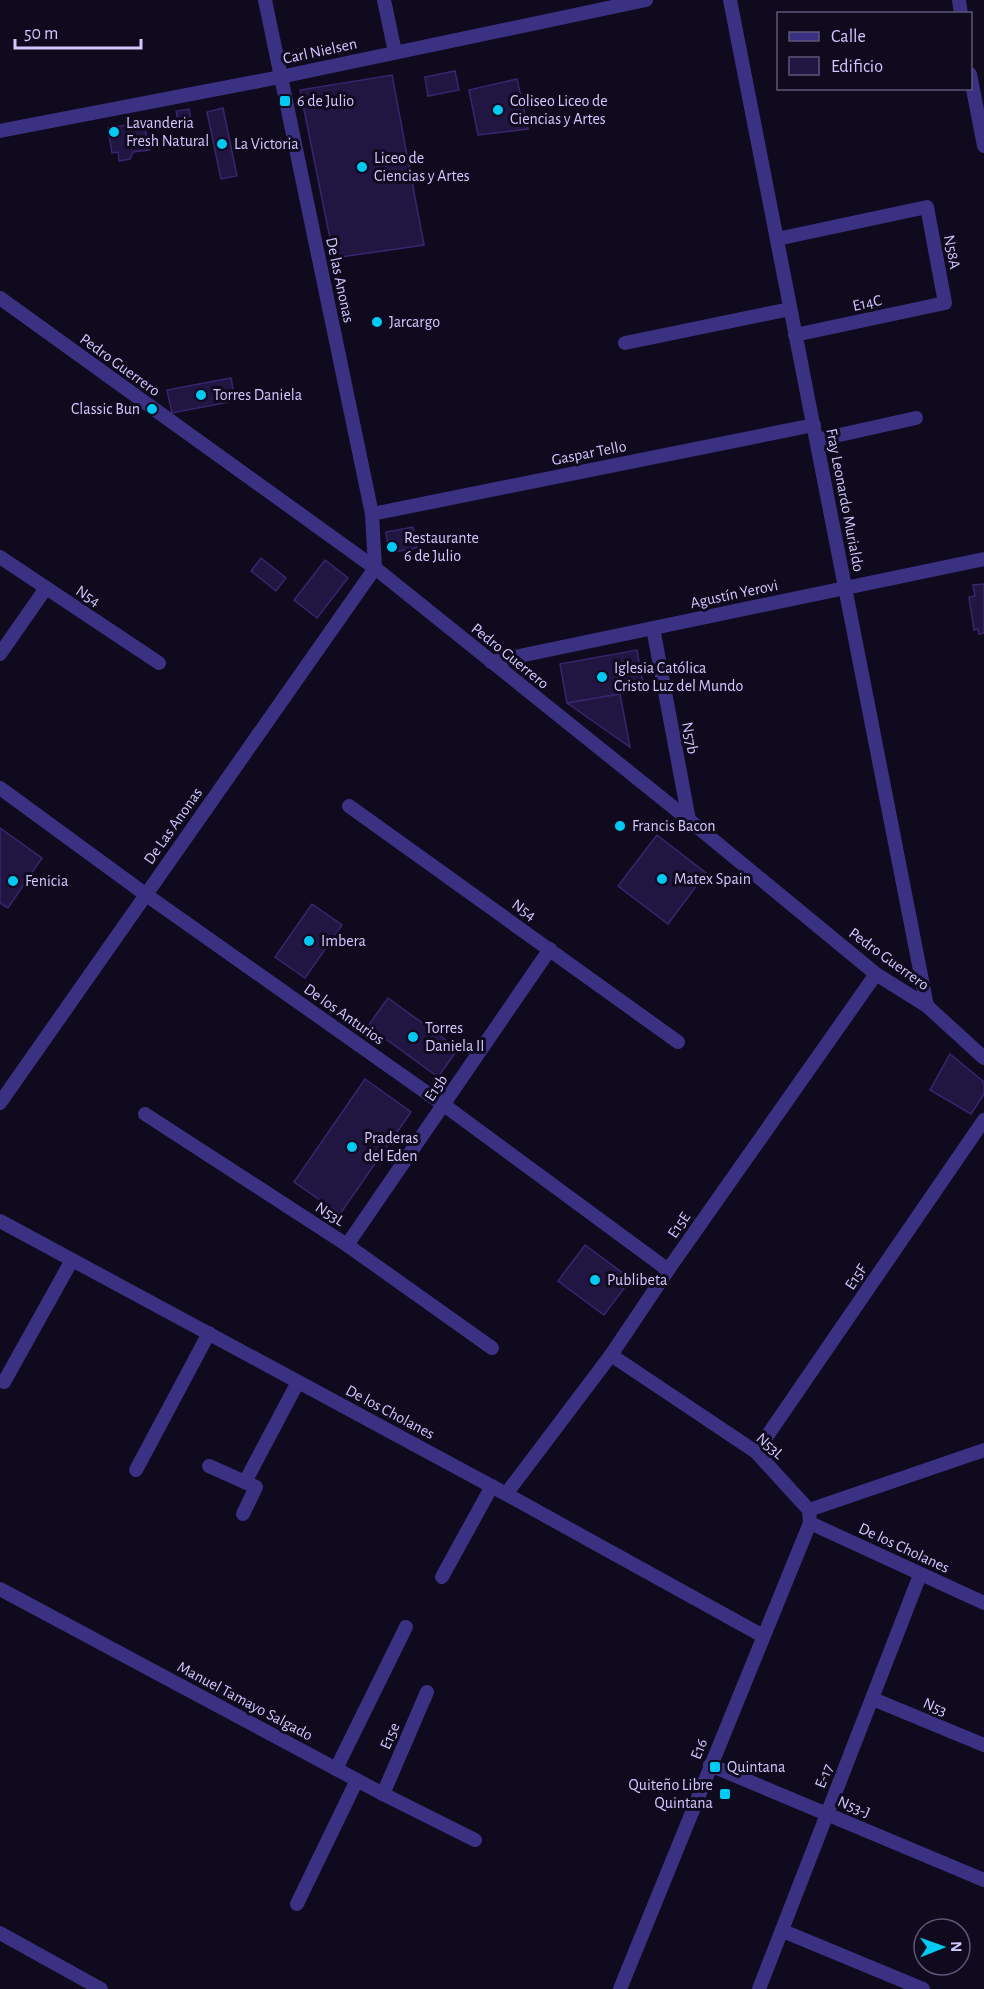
<svg xmlns="http://www.w3.org/2000/svg" width="984" height="1989" viewBox="0 0 984 1989" font-family="'Alegreya Sans',sans-serif">
<style>
.building{fill:#211541;stroke:#39256f;stroke-width:1.5}
.lines{fill:none;stroke-linecap:round;stroke-linejoin:round}
.street{stroke:#3a3182;stroke-width:14}
.poi-dot{fill:#00caf3;stroke:#0f0a1e;stroke-width:2}
.labels{text-anchor:middle;dominant-baseline:central;stroke-width:6;stroke-linejoin:round;paint-order:stroke}
.street-label{font-size:16px;fill:#d2c8ff;stroke:#0f0a1e}
.poi-label{font-size:16px;fill:#d2c8ff;stroke:#0f0a1e;text-anchor:start}
</style>
<rect width="100%" height="100%" fill="#0f0a1e"/>
<!-- building -->
<g class="building">
<path d="M455,71L459,90L428,96L425,77Z"/>
<path d="M392,75L424,245L334,258L300,90Z"/>
<path d="M517,79L528,129L478,135L469,90Z"/>
<path d="M223,108L237,176L221,179L207,112Z"/>
<path d="M189,109L191,123L179,126L176,111Z"/>
<path d="M144,122L149,150L133,152L130,159L119,161L118,152L112,153L108,128Z"/>
<path d="M231,378L235,401L172,413L167,390Z"/>
<path d="M413,527L417,548L389,553L386,532Z"/>
<path d="M261,558L286,578L276,591L251,571Z"/>
<path d="M325,560L348,578L317,618L294,600Z"/>
<path d="M984,584V633L979,634L978,629L974,630L969,597L975,596L973,585Z"/>
<path d="M637,650L644,690L567,703L560,664Z"/>
<path d="M620,694L630,747L567,703Z"/>
<path d="M0,828L42,858L8,908L0,903Z"/>
<path d="M657,835L706,873L668,924L618,886Z"/>
<path d="M312,904L342,925L305,978L275,957Z"/>
<path d="M388,998L458,1049L438,1077L368,1026Z"/>
<path d="M950,1054L984,1082V1094L971,1114L930,1090Z"/>
<path d="M365,1079L411,1112L340,1214L294,1182Z"/>
<path d="M585,1245L631,1279L604,1315L558,1281Z"/>
</g>
<g class="lines">
<!-- street -->
<g class="street">
<path d="M265,0L372,514L375,568"/>
<path d="M384,0L395,52"/>
<path d="M730,0L927,1006"/>
<path d="M959,0L961,14"/>
<path d="M970,74L984,146"/>
<path d="M0,131L280,77L646,0"/>
<path d="M777,239L927,207L945,303L795,335"/>
<path d="M0,298L375,568L689,820L876,974L927,1006L984,1058"/>
<path d="M625,343L790,309"/>
<path d="M817,440L916,418"/>
<path d="M372,514L814,425"/>
<path d="M0,557L159,663"/>
<path d="M653,628L689,820"/>
<path d="M0,654L46,588"/>
<path d="M491,662L984,559"/>
<path d="M0,788L145,894L444,1105L668,1270"/>
<path d="M349,806L678,1042"/>
<path d="M0,1103L375,568"/>
<path d="M145,1114L347,1245L492,1348"/>
<path d="M0,1221L506,1494L763,1636"/>
<path d="M347,1245L550,949"/>
<path d="M611,1355L756,1452L809,1510"/>
<path d="M4,1382L72,1260"/>
<path d="M756,1452L984,1120"/>
<path d="M209,1466L256,1487L243,1514"/>
<path d="M136,1470L209,1333"/>
<path d="M245,1482L298,1382"/>
<path d="M506,1494L611,1355L668,1270L876,974"/>
<path d="M809,1510L984,1450"/>
<path d="M810,1523L984,1603"/>
<path d="M442,1577L492,1486"/>
<path d="M0,1589L383,1794L475,1840"/>
<path d="M873,1699L984,1745"/>
<path d="M710,1765L984,1880"/>
<path d="M336,1769L406,1627"/>
<path d="M383,1794L427,1692"/>
<path d="M297,1904L357,1780"/>
<path d="M783,1931L923,1989"/>
<path d="M0,1933L101,1989"/>
<path d="M620,1989L810,1523L809,1510"/>
<path d="M759,1989L920,1575"/>
</g>
</g>
<!-- markers -->
<g class="poi-dot">
<rect x="279" y="95" width="12" height="12" rx="3"/>
<circle cx="498" cy="110" r="6"/>
<circle cx="114" cy="132" r="6"/>
<circle cx="222" cy="144" r="6"/>
<circle cx="362" cy="167" r="6"/>
<circle cx="377" cy="322" r="6"/>
<circle cx="201" cy="395" r="6"/>
<circle cx="152" cy="409" r="6"/>
<circle cx="392" cy="547" r="6"/>
<circle cx="602" cy="677" r="6"/>
<circle cx="620" cy="826" r="6"/>
<circle cx="662" cy="879" r="6"/>
<circle cx="13" cy="881" r="6"/>
<circle cx="309" cy="941" r="6"/>
<circle cx="413" cy="1037" r="6"/>
<circle cx="352" cy="1147" r="6"/>
<circle cx="595" cy="1280" r="6"/>
<rect x="709" y="1761" width="12" height="12" rx="3"/>
<rect x="719" y="1788" width="12" height="12" rx="3"/>
</g>
<g class="labels">
<!-- street labels -->
<g class="street-label">
<text transform="translate(320 51) rotate(-12)">Carl Nielsen</text>
<text transform="translate(952 252) rotate(79)">N58A</text>
<text transform="translate(340 280) rotate(78)">De las Anonas</text>
<text transform="translate(867 303) rotate(-12)">E14C</text>
<text transform="translate(120 365) rotate(36)">Pedro Guerrero</text>
<text transform="translate(589 453) rotate(-11)">Gaspar Tello</text>
<text transform="translate(845 500) rotate(79)">Fray Leonardo Murialdo</text>
<text transform="translate(734 594) rotate(-12)">Agustín Yerovi</text>
<text transform="translate(88 596) rotate(33)">N54</text>
<text transform="translate(510 656) rotate(39)">Pedro Guerrero</text>
<text transform="translate(690 738) rotate(79)">N57b</text>
<text transform="translate(173 826) rotate(-55)">De Las Anonas</text>
<text transform="translate(524 910) rotate(35)">N54</text>
<text transform="translate(889 959) rotate(36)">Pedro Guerrero</text>
<text transform="translate(344 1014) rotate(35)">De los Anturios</text>
<text transform="translate(436 1088) rotate(-56)">E15b</text>
<text transform="translate(330 1214) rotate(33)">N53L</text>
<text transform="translate(679 1225) rotate(-55)">E15E</text>
<text transform="translate(856 1277) rotate(-56)">E15F</text>
<text transform="translate(390 1412) rotate(28)">De los Cholanes</text>
<text transform="translate(770 1446) rotate(42)">N53L</text>
<text transform="translate(904 1548) rotate(25)">De los Cholanes</text>
<text transform="translate(245 1701) rotate(28)">Manuel Tamayo Salgado</text>
<text transform="translate(935 1707) rotate(23)">N53</text>
<text transform="translate(390 1736) rotate(-66)">E15e</text>
<text transform="translate(699 1749) rotate(-68)">E16</text>
<text transform="translate(824 1776) rotate(-68)">E-17</text>
<text transform="translate(854 1807) rotate(23)">N53-J</text>
</g>
<!-- poi labels -->
<g class="poi-label">
<text x="297" y="101">6 de Julio</text>
<text x="510" y="101">Coliseo Liceo de<tspan x="510" dy="18">Ciencias y Artes</tspan></text>
<text x="126" y="123">Lavanderia<tspan x="126" dy="18">Fresh Natural</tspan></text>
<text x="234" y="144">La Victoria</text>
<text x="374" y="158">Liceo de<tspan x="374" dy="18">Ciencias y Artes</tspan></text>
<text x="389" y="322">Jarcargo</text>
<text x="213" y="395">Torres Daniela</text>
<text x="140" y="409" text-anchor="end">Classic Bun</text>
<text x="404" y="538">Restaurante<tspan x="404" dy="18">6 de Julio</tspan></text>
<text x="614" y="668">Iglesia Católica<tspan x="614" dy="18">Cristo Luz del Mundo</tspan></text>
<text x="632" y="826">Francis Bacon</text>
<text x="674" y="879">Matex Spain</text>
<text x="25" y="881">Fenicia</text>
<text x="321" y="941">Imbera</text>
<text x="425" y="1028">Torres<tspan x="425" dy="18">Daniela II</tspan></text>
<text x="364" y="1138">Praderas<tspan x="364" dy="18">del Eden</tspan></text>
<text x="607" y="1280">Publibeta</text>
<text x="727" y="1767">Quintana</text>
<text x="713" y="1785" text-anchor="end">Quiteño Libre<tspan x="713" dy="18">Quintana</tspan></text>
</g>
</g>
<!-- legend -->
<rect x="777" y="12" width="195" height="78" fill="#0f0a1e" stroke="#5d5678" stroke-width="1.5"/>
<rect x="789" y="32" width="30" height="9" fill="#3a3182" stroke="#5d5678" stroke-width="1.5"/>
<text x="831" y="42" font-size="18" fill="#d2c8ff">Calle</text>
<rect x="789" y="57" width="30" height="18" fill="#211541" stroke="#5d5678" stroke-width="1.5"/>
<text x="831" y="72" font-size="18" fill="#d2c8ff">Edificio</text>
<!-- north arrow -->
<g transform="translate(942 1947) rotate(89)"><circle r="28" fill="#0f0a1e" stroke="#5d5678" stroke-width="1.5"/>
<path d="M0-4.5L10 22L0 15L-10 22Z" fill="#00caf3"/>
<text y="-9" font-size="16" font-weight="bold" text-anchor="middle" fill="#d2c8ff">N</text>
</g>
<!-- scale -->
<path d="M15 39v9h126v-9" fill="none" stroke="#d2c8ff" stroke-width="3"/>
<text x="24" y="39" font-size="18" fill="#d2c8ff" stroke="#0f0a1e" stroke-width="4.5" paint-order="stroke">50 m</text>
</svg>
